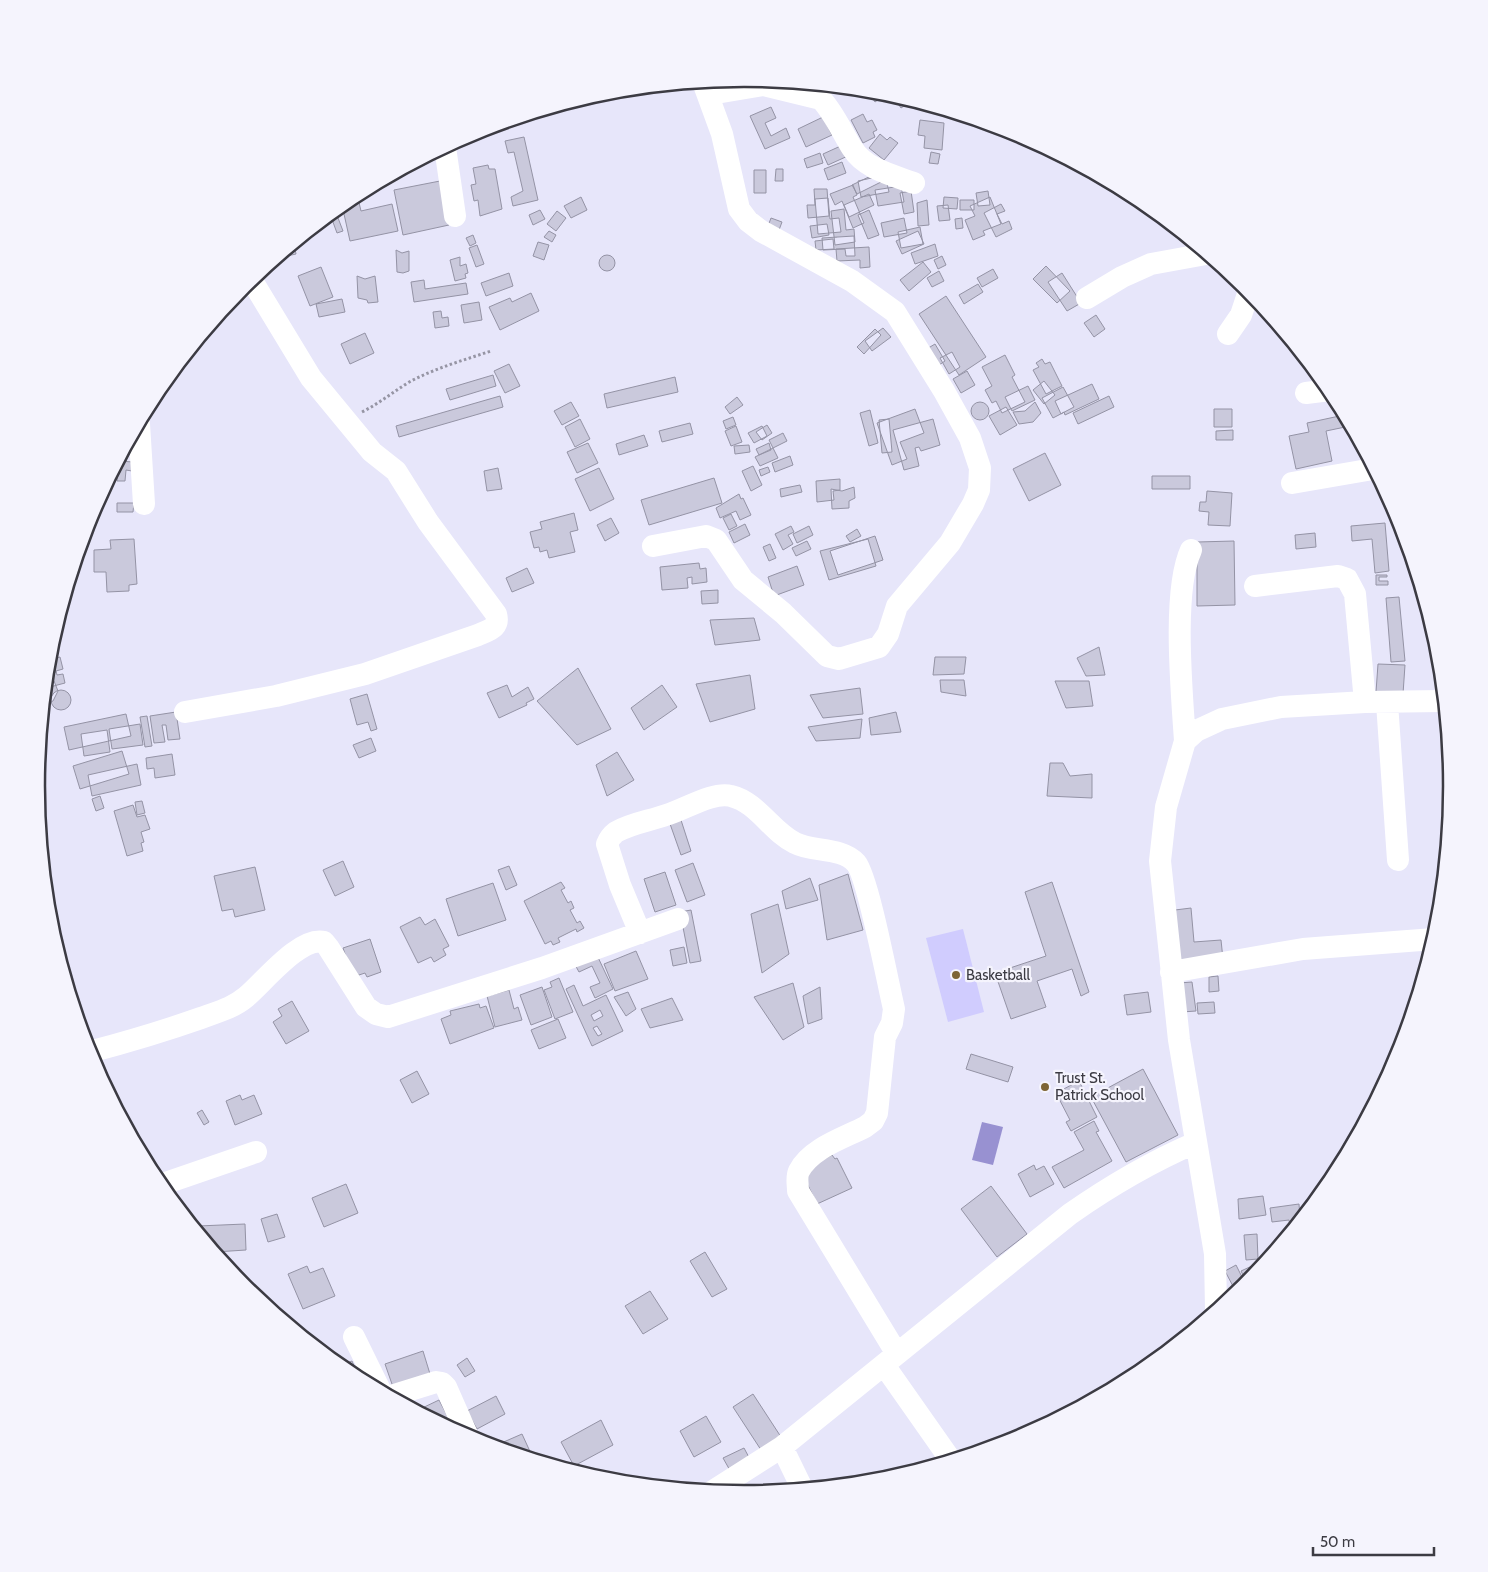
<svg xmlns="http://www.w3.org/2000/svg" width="1488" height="1572" viewBox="0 0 1488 1572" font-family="Cabin,sans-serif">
	<rect width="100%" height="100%" fill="#e7e6fa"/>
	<path fill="#d0ccfe" d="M963,929L984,1012L948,1022L926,938Z"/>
	<path fill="#9891d1" d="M982,1122L1003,1127L993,1165L972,1160Z"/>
	<path fill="#cac9dc" stroke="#9493a5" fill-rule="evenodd" d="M867,90L882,92L885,95L875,102Z
		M892,95L909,100L910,102L901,108Z
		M771,107L776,118L765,123L771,136L786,128L790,138L765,149L750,116Z
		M863,114L867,122L872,120L877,130L873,132L875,137L863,143L851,120Z
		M823,117L832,135L806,147L798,129Z
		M920,120L944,123L942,150L924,148L925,136L918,135Z
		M880,134L887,140L890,137L898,143L884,160L869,148Z
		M524,137L538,200L513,206L511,197L523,191L514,152L508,153L505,141Z
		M845,144L850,155L828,165L823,154Z
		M931,152L940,154L938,164L929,163Z
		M820,153L823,163L807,168L804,159Z
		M842,162L846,173L828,180L824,169Z
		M488,165L489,169H495L502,209L480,216L478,200L474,201L471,185L476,184L473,168Z
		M776,169H783V181H775Z
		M754,170H766V193H754Z
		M877,173L881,182L857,194L852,185Z
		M885,175L889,192L861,197L858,181Z
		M440,181L449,225L403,235L394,190Z
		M853,185L857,195L853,197L864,223L853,228L842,201L835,205L830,194Z
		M901,186L904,202L878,206L875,190Z
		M814,189H827L829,216L808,218L807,205H815Z
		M911,191L914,212L904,214L900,193Z
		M988,191L990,205L978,206L976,193Z
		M357,194L361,211L392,204L398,231L350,241L342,205Z
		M869,194L874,205L849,217L844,205Z
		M581,197L587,210L571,218L564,206Z
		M944,197L958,198L957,209L943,208Z
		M990,197L1001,224L983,231L985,235L973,240L965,220L975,216L970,206Z
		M828,198L830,219L839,218L841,232L818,234L815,199Z
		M927,200L929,225L918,226L917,203Z
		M960,200H974V210H960Z
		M1001,204L1005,211L997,214L1002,224L1009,221L1012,229L996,237L984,213Z
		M948,205L950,220L939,221L937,206Z
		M844,209L846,230L854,229L855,242L835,245L831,211Z
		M335,210L343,231L337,233L330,214Z
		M540,210L545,219L533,225L529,215Z
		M869,210L879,235L868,239L858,215Z
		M557,211L566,218L556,231L547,224Z
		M771,218L782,222L779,230L768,226Z
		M904,218L907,233L884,237L881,223Z
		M962,218L963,228L956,229L955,219Z
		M827,224L829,235L812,238L810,226Z
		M920,227L923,244L901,248L898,232Z
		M549,231L556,235L552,242L544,237Z
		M918,231L924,244L902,254L896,241Z
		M473,235L476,243L470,246L466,238Z
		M854,236L855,256H846L845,249L823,250L822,238Z
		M833,239L834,249L816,250L815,241Z
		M538,242L549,245L544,260L533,256Z
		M294,244L296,254L278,258Z
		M935,244L938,256L915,264L911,253Z
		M477,245L484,264L476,267L469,248Z
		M869,247L870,267L860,268V260L837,261L836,249Z
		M396,250L402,253L409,251V271L403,273L397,272Z
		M599 263a8 8 0 1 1 16 0a8 8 0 1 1-16 0Z
		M942,256L946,265L938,269L934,260Z
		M460,257V266L466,264L468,273L465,274L466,278L455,281L450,260Z
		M923,262L931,272L909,291L900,280Z
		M1046,266L1070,291L1057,303L1033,279Z
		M321,267L333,297L310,306L298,276Z
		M993,269L998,278L982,287L977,278Z
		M939,271L944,281L932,287L927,278Z
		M509,273L513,286L486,296L481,283Z
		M1062,273L1081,303L1067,311L1048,282Z
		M357,276L365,279L375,276L378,302L368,303L367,300L358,298Z
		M424,280L425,289L466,283L468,294L414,302L411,282Z
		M978,284L983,292L964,304L959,295Z
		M531,293L539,311L500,330L489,307L510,298L512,302Z
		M946,296L986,357L959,375L919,314Z
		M342,299L345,312L319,317L316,304Z
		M479,302L482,320L464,323L461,305Z
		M441,311L442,318L448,317L449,326L435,328L433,312Z
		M1096,315L1105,329L1094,337L1084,323Z
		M883,328L891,337L872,351L865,341Z
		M875,329L881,335L864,354L857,347Z
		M365,333L374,353L350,364L341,344Z
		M935,344L945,361L936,367L925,350Z
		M952,352L960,367L949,374L940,358Z
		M1005,355L1015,375L1012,377L1025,402L1002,413L996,401L992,403L985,390L992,386L982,367Z
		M1304,358L1315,372L1308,374Z
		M1042,359L1045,364L1050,362L1062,386L1046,394L1033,370L1039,367L1036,363Z
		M509,364L520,386L505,393L494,371Z
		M967,371L975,385L961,393L953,379Z
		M493,375L496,386L450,400L446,389Z
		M675,377L678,392L607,408L604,394Z
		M1044,381L1055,395L1044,404L1033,390Z
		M1092,384L1099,399L1065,415L1064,412L1061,414L1055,401Z
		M1028,386L1035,400L1012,411L1005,397Z
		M1063,387L1074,407L1053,418L1042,398Z
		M500,396L503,407L399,437L396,426Z
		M1109,396L1114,407L1078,424L1073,413Z
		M737,397L743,405L730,414L725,407Z
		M571,402L579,416L562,425L554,411Z
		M1035,402L1041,413L1033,422L1019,424L1013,412L1025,411Z
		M971 411a9 9 0 1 1 18 0a9 9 0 1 1-18 0Z
		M1006,407L1017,425L1000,435L989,416Z
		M915,409L924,433L900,442L907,459L892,465L877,423Z
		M1214,409H1232V427H1214Z
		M870,410L878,443L869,446L860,413Z
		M1344,415L1350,426L1326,431L1332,461L1296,469L1289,436L1309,432L1307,423Z
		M733,417L736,425L726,429L723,421Z
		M580,419L590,439L575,447L565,427Z
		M889,419L892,452L882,453L879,420Z
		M933,419L940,445L921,451L919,447L915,448L919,466L904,470L893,430Z
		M690,423L693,434L662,442L659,431Z
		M767,425L772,433L762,440L756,432Z
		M736,426L742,442L731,446L725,431Z
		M762,426L767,436L754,443L748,433Z
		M1233,430V440H1216V431Z
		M783,433L787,441L773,448L769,440Z
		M644,435L648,446L619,455L616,444Z
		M588,443L598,463L577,473L567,452Z
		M769,443L771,450L759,455L756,449Z
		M749,445L750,452L735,454L734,446Z
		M773,448L778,458L760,466L755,457Z
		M1045,453L1061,485L1029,501L1013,469Z
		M790,456L793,465L775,472L772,463Z
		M119,461L133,462L132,471L126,470L125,481H117L118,472L114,471Z
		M753,466L762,485L751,491L742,471Z
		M768,467L770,472L761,476L759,470Z
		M498,468L502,489L487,491L484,471Z
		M599,468L614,499L590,511L575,479Z
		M1152,476H1190V489H1152Z
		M714,478L722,503L649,525L641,500Z
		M840,479V490L833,491L834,500L817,502L816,481Z
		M800,485L802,492L781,497L780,489Z
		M854,487L855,498L849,501V508L832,509L831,489L842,491Z
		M1207,491L1232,493L1230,526L1208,525L1209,512L1199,511L1200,502H1206Z
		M739,494L741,499L743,498L751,515L740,520L736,511L720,518L716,508Z
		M117,503H134L133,512H117Z
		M574,513L578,530L570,532L575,552L549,558L547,550L540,552L539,547L534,548L530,532L542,529L540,522Z
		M731,514L737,526L729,530L723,518Z
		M611,518L619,533L605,541L597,525Z
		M1385,523L1389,571L1375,573L1372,539L1352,541L1351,526Z
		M745,524L750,535L734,543L729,532Z
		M791,526L794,532L788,535L793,544L783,550L775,534Z
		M809,526L813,535L797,543L793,534Z
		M857,529L861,536L850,542L846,536Z
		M1315,533L1316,547L1296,549L1295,535Z
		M875,536L883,560L838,575L830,551Z
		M134,539L137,584L129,585V591L107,592L106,572H94V550L111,549L110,540Z
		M868,539L876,566L829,580L820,551Z
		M807,541L811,549L796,556L792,548Z
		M1234,541L1235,605L1197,606V542Z
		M770,544L776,558L769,561L763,547Z
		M699,563L700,569L706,568L707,582L692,584V577L687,578L688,588L662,590L660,567Z
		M797,566L804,585L774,596L768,577Z
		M527,568L534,583L512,592L506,578Z
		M1376,575H1387V577H1379V581H1388V585H1376Z
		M718,590V603L702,604L701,591Z
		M1422,596L1427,611L1421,610Z
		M1399,597L1405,661L1391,662L1386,598Z
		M754,618L760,640L715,645L710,620Z
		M1099,647L1105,675L1086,676L1077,658Z
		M49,653L56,672L47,675Z
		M49,653L51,659L60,657L63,669L56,671L57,675L63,674L65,683L46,688Z
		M935,657H966L964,674L933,675Z
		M1378,664L1405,665L1403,694L1376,692Z
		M578,668L611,729L577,745L537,701Z
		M750,675L755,709L710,722L696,684Z
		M47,679L54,681L58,691L53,701L48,703L44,702Z
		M940,680H964L966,696L941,692Z
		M1055,681H1089L1093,706L1066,708Z
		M507,685L512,697L528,687L534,699L526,703L527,705L499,718L487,693Z
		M662,685L677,707L644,730L631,708Z
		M860,688L863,714L823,718L810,695Z
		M51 700a10 10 0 1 1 20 0a10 10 0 1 1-20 0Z
		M367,694L377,729L371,731L368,722L357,725L350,699Z
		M176,712L180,739L168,740L166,725H162L165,742L154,743L150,716Z
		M896,712L901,732L871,735L869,718Z
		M126,714L131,736L69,750L64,727Z
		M147,716L152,746L145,747L140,717Z
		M862,719L860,738L816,741L808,727Z
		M140,724L143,745L112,749L109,729Z
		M107,730L110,752L84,756L81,734Z
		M371,738L376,751L359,758L353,745Z
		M122,751L129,774L80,789L73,766Z
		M617,752L634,780L607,796L596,765Z
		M172,754L175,775L155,778L154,768L147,769L146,758Z
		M1050,763H1063L1070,776L1092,774V798L1047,796Z
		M137,764L141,785L92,796L88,775Z
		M100,796L104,808L96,811L92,799Z
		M142,801L145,813L137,815L135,802Z
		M133,805L137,817L145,815L150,829L141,832L144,842L141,843L143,851L127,856L114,811Z
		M680,817L691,851L681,855L669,821Z
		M343,861L354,887L335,896L323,870Z
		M693,863L705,895L687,902L675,870Z
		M509,866L517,885L506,890L498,870Z
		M255,867L265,910L235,917L233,909L222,911L214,876Z
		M665,872L676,905L655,912L644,879Z
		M848,874L863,930L827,940L819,885Z
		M810,878L818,900L786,909L782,891Z
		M561,882L565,888L561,890L568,903L571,901L574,908L570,910L577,923L580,921L584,928L577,932L576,929L558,938L560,942L553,945L551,941L545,944L524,901Z
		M1052,882L1089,992L1081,996L1072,969L1037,981L1046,1007L1011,1019L995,973L1046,956L1025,892Z
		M493,883L506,920L458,936L446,899Z
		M778,904L789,954L762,973L751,914Z
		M1191,908L1194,942L1221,940L1223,959L1179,963L1175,910Z
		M691,910L701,961L690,963L680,912Z
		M420,917L425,925L435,919L449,946L443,949L446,955L434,962L431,957L418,963L400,927Z
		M370,939L381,972L367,977L365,973L353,977L343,948Z
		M684,947L687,963L673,966L670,950Z
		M595,951L613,989L595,998L590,987L600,983L592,966L579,972L573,961Z
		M636,951L648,979L615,991L604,964Z
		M1218,976L1219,991L1209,992V977Z
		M559,978L573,1012L555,1019L544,990L552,987L550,982Z
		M1192,982L1196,1011L1182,1012L1179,983Z
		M793,983L804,1027L783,1040L754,997Z
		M574,985L583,1006L606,995L623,1031L592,1046L566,989ZM600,1010L603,1016L594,1021L591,1015ZM597,1026L602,1034L598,1036L593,1028Z
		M542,987L552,1017L531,1025L520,995Z
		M820,987L822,1019L808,1024L803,996Z
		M509,990L514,1009L518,1007L522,1020L495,1027L487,996Z
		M628,992L636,1009L626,1016L614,997Z
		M1148,992L1151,1012L1127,1015L1124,995Z
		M672,998L683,1020L650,1028L641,1009Z
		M292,1001L309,1031L286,1044L273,1022L282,1016L278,1009Z
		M1214,1002L1215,1013L1198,1014L1197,1003Z
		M479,1004L480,1008L486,1006L494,1028L450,1044L441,1019L451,1015L450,1011Z
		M558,1019L566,1038L539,1049L531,1030Z
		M971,1054L1013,1067L1008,1082L966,1069Z
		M1143,1069L1178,1135L1126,1162L1091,1097Z
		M417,1071L429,1094L412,1103L400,1080Z
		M1079,1081L1097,1117L1071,1131L1066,1122L1070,1120L1056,1093Z
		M240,1095L242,1100L254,1095L262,1114L235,1125L226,1101Z
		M202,1110L209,1122L204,1125L197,1113Z
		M1094,1121L1099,1131L1096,1132L1112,1161L1064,1188L1052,1167L1084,1150L1074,1132Z
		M832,1155L835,1159L837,1158L852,1188L817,1204L804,1177L805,1168Z
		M1034,1165L1036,1170L1044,1166L1054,1184L1030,1197L1018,1174Z
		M346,1184L358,1213L324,1227L312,1198Z
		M991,1186L1027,1234L997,1257L961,1209Z
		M1263,1196L1266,1215L1239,1219L1238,1199Z
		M1299,1204L1300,1218L1293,1228H1290L1289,1220L1272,1222L1270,1208Z
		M277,1214L285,1237L268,1242L261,1219Z
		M245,1224L246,1250L215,1252L198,1231V1226Z
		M1257,1234L1258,1259L1246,1260L1244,1235Z
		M705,1252L727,1289L712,1297L690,1261Z
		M1236,1265L1246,1285L1235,1290L1225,1271Z
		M1254,1265L1257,1271L1247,1283L1241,1271Z
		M307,1266L310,1273L323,1268L335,1296L303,1309L288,1274Z
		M650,1291L668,1319L643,1334L625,1306Z
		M423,1351L430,1374L393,1387L385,1364Z
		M467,1358L475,1371L465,1377L457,1365Z
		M352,1361L360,1379L340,1366Z
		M753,1394L783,1440L763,1453L733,1407Z
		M496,1396L505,1414L477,1429L467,1411Z
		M439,1400L449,1419L441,1423L418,1410Z
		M706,1416L721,1442L694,1457L680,1431Z
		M601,1420L613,1445L574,1466L561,1442Z
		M522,1434L533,1458L502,1448L499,1444Z
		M744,1448L752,1463L732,1474L723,1458Z"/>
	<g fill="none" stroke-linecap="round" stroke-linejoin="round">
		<path stroke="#9695a4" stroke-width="3" stroke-dasharray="2.5 2.5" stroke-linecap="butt" d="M362,412C380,403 394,391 411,381C436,368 464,360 491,351"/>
		<path stroke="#fff" stroke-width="22" d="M710,94L763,85L821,99C834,113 842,132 852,148C865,169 892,175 914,183
			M445,147L455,216
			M1087,298L1122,277L1151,264L1206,254
			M1228,334L1241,315L1249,291
			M1306,393L1330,390
			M139,424L144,504
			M1292,483L1373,469
			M653,546L706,536L716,540L743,580L783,613L827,656L839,659L879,647L888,634L897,606L950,543L973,504L979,490L980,468L970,438L944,391L895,312L852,281L761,231L748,221L739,209L722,134L703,82
			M1255,586L1338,576L1347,579L1355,594L1365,702
			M1387,703L1398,860
			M185,712L276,696L365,674L478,635C489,630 500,628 496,614L428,522L396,471L372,452L311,378L251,279
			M1185,741C1182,694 1172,591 1191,550
			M640,933L620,885L607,844C609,839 612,835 616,832C632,823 649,821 666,815C684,810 713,791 731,796C757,802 772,832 795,843C812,852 842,847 856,863C868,877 888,984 894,1009L892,1023L885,1037L877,1113L873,1121L865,1127C844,1138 811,1148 799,1171C796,1177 798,1184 798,1191L897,1354
			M1171,972L1303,949L1434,939
			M89,1052C127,1042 164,1031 201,1018C217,1012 233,1008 246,997C264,982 300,936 324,942L328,947L366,1007L376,1014L388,1017L542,968L678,919
			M160,1185L256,1152
			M1216,1310L1215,1254L1179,1040L1160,861L1166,807L1185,741L1196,731L1222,719L1281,707L1365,702L1443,701
			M354,1337L380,1390
			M884,1365L950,1459
			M391,1396L436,1382L442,1383L446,1387L468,1437
			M782,1447L802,1488
			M713,1491L782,1447L1070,1214C1110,1186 1151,1162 1195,1143"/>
	</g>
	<g fill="#7d6435" stroke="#f5f4fd" stroke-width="2">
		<circle cx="956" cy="975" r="5"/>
		<circle cx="1045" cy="1087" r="5"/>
	</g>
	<g text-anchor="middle" stroke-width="4.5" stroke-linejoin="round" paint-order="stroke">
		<g font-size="15" fill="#3c3b43" stroke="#f5f4fd" text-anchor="start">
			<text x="966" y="980">Basketball</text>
			<text x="1055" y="1083">Trust St.<tspan x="1055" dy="17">Patrick School</tspan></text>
		</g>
	</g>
	<path d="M0 0H1488V1572H0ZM45 786a699 699 0 1 1 1398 0a699 699 0 1 1-1398 0Z" fill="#f5f4fd" fill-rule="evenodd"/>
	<path fill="none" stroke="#3c3b43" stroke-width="2.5" d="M45 786a699 699 0 1 1 1398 0a699 699 0 1 1-1398 0Z"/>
	<path d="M1313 1547v8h121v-8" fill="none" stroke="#3c3b43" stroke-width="2.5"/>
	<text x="1320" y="1547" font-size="15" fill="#3c3b43" stroke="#f5f4fd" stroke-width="4" paint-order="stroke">50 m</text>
</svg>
